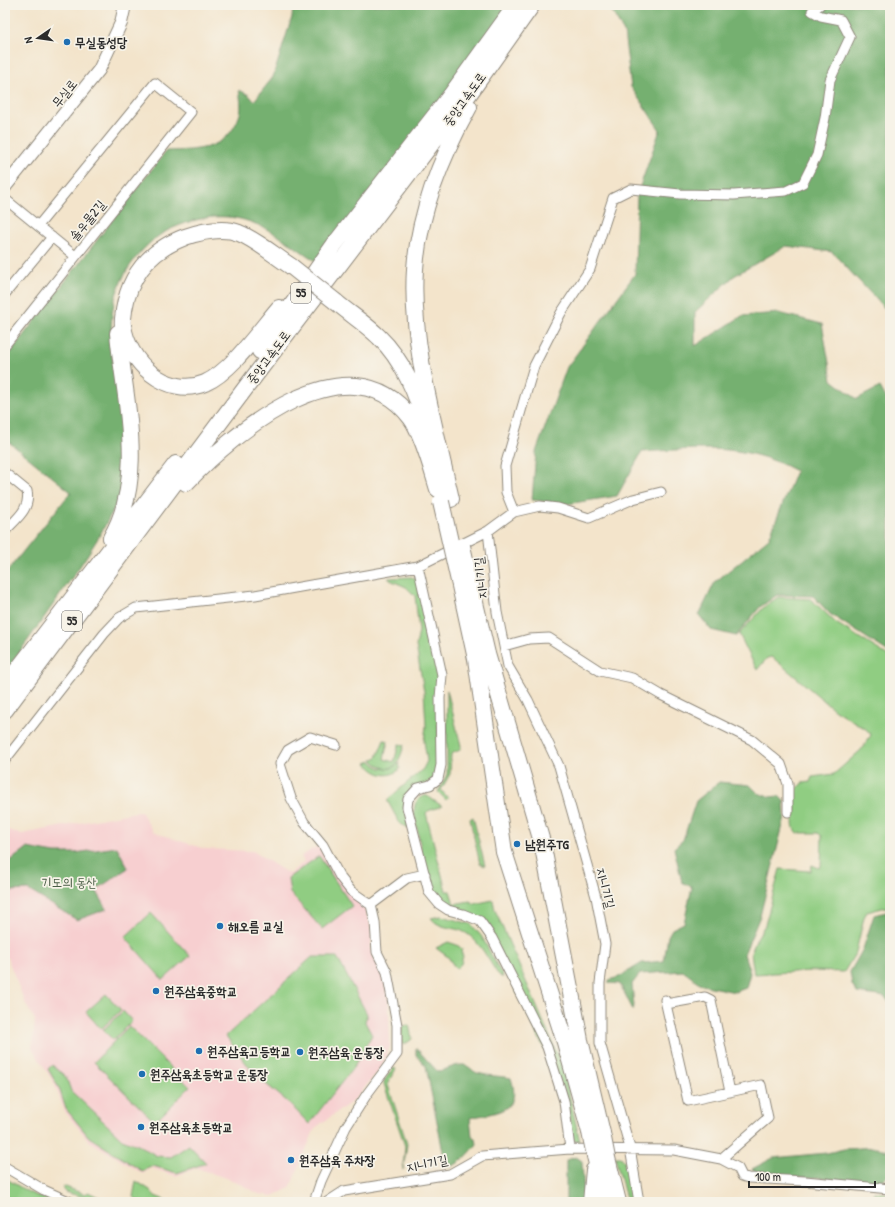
<svg xmlns="http://www.w3.org/2000/svg" width="895" height="1207" viewBox="0 0 895 1207" font-family="'Patrick Hand','Poor Story',sans-serif">
	<rect width="100%" height="100%" fill="#f7f3e8"/>
	<filter id="ink" filterUnits="userSpaceOnUse"><feTurbulence type="fractalNoise" baseFrequency=".025" numOctaves="2"/><feDisplacementMap in="SourceGraphic" scale="8" xChannelSelector="R" yChannelSelector="G"/><feConvolveMatrix kernelMatrix="1 2 1 2 8 2 1 2 1" color-interpolation-filters="sRGB"/></filter>
	<filter id="wash" filterUnits="userSpaceOnUse"><feTurbulence type="fractalNoise" baseFrequency=".012" numOctaves="4" result="noise"/><feDisplacementMap in="SourceGraphic" scale="16" xChannelSelector="R" yChannelSelector="G"/><feGaussianBlur stdDeviation="0.9" result="paint"/><feColorMatrix in="noise" values="0 0 0 0 0 0 0 0 0 0 0 0 0 0 0 0 0 1.4 0 .05"/><feComposite in="paint" operator="in"/></filter>
	<g filter="url(#wash)">
		<rect width="100%" height="100%" fill="#f3e4cb"/>
		<path fill="#f7cfd0" d="M141,811L153,832L205,849L253,851L289,874L304,862L301,856L318,846L340,879L363,905L370,923L372,939L370,948L388,987L390,1046L381,1068L354,1100L315,1128L290,1188L273,1196L259,1194L237,1182L197,1168L176,1176L150,1168L143,1174L89,1141L65,1112L54,1083L32,1048L35,1020L26,1005L5,952V829L22,834Z"/>
		<path fill="#90cd82" stroke="#5e7c56" d="M412,577L419,582L438,670V763L435,777L404,799L409,828L400,824L387,800L423,769L427,761L424,741L426,726L424,691L416,646L419,631L415,596L406,587L390,580L388,578Z
			M778,597L811,599L836,623L890,657V906L867,912L864,917L856,952L844,972L812,971L754,974L751,953L757,938L765,925L780,869L811,871L812,865L819,868L821,866L822,836L818,833H797C791,826 793,818 796,810L793,805L796,790L802,783L810,782L812,777L834,774L861,750L871,735L866,729L835,710L772,657L767,658L757,670L739,634L763,608Z
			M447,690L461,746L460,750L451,754L450,774L441,790L448,798L446,800L438,792L447,774Z
			M384,740L388,741L384,759L394,762L399,744L404,745C399,764 392,778 372,760L377,757Z
			M371,761C380,771 390,771 399,763L400,769C388,780 375,774 366,763Z
			M426,795L442,806L428,811L426,813L446,891H450L454,904L470,901L474,904L493,900L495,910L563,1067L580,1142L573,1140L564,1090L482,919C469,915 449,912 439,901C426,886 419,835 414,814C414,804 416,798 426,795Z
			M473,817L485,866L480,864L470,819Z
			M319,856L352,906L322,929L290,893L288,878Z
			M151,913L190,956L163,980L125,937Z
			M441,916L471,924L482,937L503,977H501L497,973C488,959 480,942 466,933C454,926 440,930 431,918Z
			M448,942L457,945L462,949L461,952L463,956L461,964L456,969L448,957L436,948Z
			M312,957H337L367,1014L365,1022L372,1035L353,1068L309,1124L289,1103L254,1074L226,1036Z
			M106,994L121,1010L101,1029L86,1012Z
			M123,1011L132,1021L113,1040L103,1030Z
			M409,1025L412,1039L404,1045L401,1043L402,1026Z
			M129,1026L190,1087L155,1122L94,1062Z
			M52,1065L66,1077L71,1091L122,1139L140,1146L157,1156L171,1157L189,1145L206,1163L177,1173L153,1166L142,1171L89,1137L66,1109L59,1088L48,1069Z
			M393,1068L396,1069L388,1082V1085L407,1144L403,1170L405,1146L384,1084V1081Z
			M615,1157H621L628,1167L636,1202H627Z
			M5,1178L30,1193L53,1202H25L5,1197Z
			M136,1181L150,1190L155,1196L170,1202C159,1202 141,1206 133,1197Z
			M63,1186L84,1194L88,1192L109,1202H102L65,1192L63,1190Z
			M874,1192L890,1194V1202H870Z"/>
		<path fill="#74b070" stroke="#506e4e" d="M293,5H522L323,266C270,231 240,199 173,228C157,235 146,245 135,259C88,318 125,392 125,458C125,469 123,483 120,495C118,504 111,513 107,522C96,543 83,562 69,582C48,612 27,642 5,672V574L71,492L5,439V359L166,151C198,150 228,151 240,114C242,107 240,97 239,90L249,95L254,101L273,77L292,17Z
			M608,5H890V314L832,252L786,246L734,276L695,312V346L742,316L779,313L822,324L832,380L857,399L880,387L890,405V653L830,614L813,596L777,595L760,607L736,636L711,630L699,615L715,582L769,538L796,471C743,442 699,449 642,452L617,496L567,504L532,500L536,452L567,367L635,274L637,195L660,130L631,87L624,32Z
			M719,782L750,785L758,793L769,797L779,796L784,801L785,817L760,916L744,954L750,973L746,988L735,992L702,985L683,971L640,974L632,984L634,1006L633,1010L620,984L609,983V980L619,977L642,963L664,961L668,936L672,929L684,923L692,887L682,882L674,848L683,840L696,801Z
			M117,847L128,868L96,890L107,909L77,920L28,890L9,891L5,888V865L27,848L55,853H75Z
			M890,911V1004L885,997L857,993L852,984L850,972L863,949L874,915Z
			M416,1048L437,1071C446,1071 454,1064 464,1065C470,1066 472,1071 477,1073C488,1076 500,1076 511,1078C523,1114 493,1112 470,1118L472,1136L476,1139L477,1144C470,1153 460,1165 448,1167L445,1162L426,1066L416,1055Z
			M877,1147L885,1151L890,1149V1174L881,1181L846,1182L827,1178L760,1175L752,1169L773,1158L827,1153L844,1149Z
			M576,1157L582,1161L584,1197L583,1202H566V1160Z"/>
	</g>
	<g filter="url(#ink)">
		<g fill="none" stroke-linecap="round" stroke-linejoin="round">
			<g stroke="#8f887b" stroke-width="11">
				<path id="street" d="M5,199L75,256
					M5,294L52,237
					M5,345L191,112L155,83L38,226
					M5,473L27,491C31,509 16,519 5,531
					M514,512L506,492L505,466L534,366L561,313L590,269L613,198L631,189L680,194L734,195L786,191L803,183L817,155L825,118L830,80L850,37L841,20L821,16L812,11L820,5
					M488,531L497,612L508,666L528,700L559,766L596,897L605,944L600,983V1043L630,1148L639,1202
					M418,566L442,675L440,698L441,765L438,779L430,785L418,788L408,799L407,807L429,892L439,904L448,910L463,914L480,921L492,938L547,1047L564,1101L570,1149
					M504,646L529,639L549,638L600,671L632,678L661,695L752,740L781,764L788,784V812
					M5,760L104,634L119,618L136,608L255,595L418,566L488,531L514,512L540,506L558,508L589,518L633,499L661,492
					M371,905L407,878L425,874
					M665,1000L688,1101L761,1085L768,1118L721,1159
					M666,1004L705,997L711,1000L730,1092
					M5,1167L44,1190L71,1202
					M314,1202L321,1181L346,1127L367,1094L397,1054V1025L387,972L377,952L375,922L371,905L351,891L340,877L323,845L304,822L291,798L280,764L288,750L310,737L336,745
					M327,1202L344,1191L450,1174L482,1156L570,1149L674,1150L721,1159L738,1168L742,1176L748,1178L805,1181L890,1189"/>
			</g>
			<g stroke="#8f887b" stroke-width="14">
				<path id="secondary" d="M5,187L99,70L121,23L125,5"/>
			</g>
			<g stroke="#8f887b" stroke-width="18">
				<path id="highway" d="M336,302C350,314 366,324 379,337C402,359 418,395 425,426
					M279,308C260,330 231,372 205,383C167,399 127,361 123,325C122,320 124,314 124,310C130,273 151,250 185,237C200,232 223,227 239,233C258,241 275,256 292,267
					M260,351L334,245L451,95L516,5
					M186,483C234,432 349,335 411,418C423,434 432,470 438,489
					M451,499C435,428 410,341 415,269C419,212 442,156 469,107
					M111,538C147,477 124,399 118,333
					M469,577L487,654L542,842L580,1040L602,1133
					M459,581L476,659L504,852L565,1042L590,1132
					M5,686L176,464
					M5,710L247,386L464,101L532,5
					M595,1156L606,1202
					M607,1158L618,1202
					M591,1202L594,1170"/>
			</g>
			<use href="#street" stroke="#fff" stroke-width="9"/>
			<use href="#secondary" stroke="#fff" stroke-width="12"/>
			<use href="#highway" stroke="#fff" stroke-width="16"/>
			<g stroke="#8f887b" stroke-width="18" stroke-linecap="butt">
				<path id="highway-bridge" d="M292,267L336,302
					M441,502L459,581
					M462,546L469,577
					M590,1132L595,1156
					M602,1133L607,1158"/>
			</g>
			<use href="#highway-bridge" stroke="#fff" stroke-width="16"/>
		</g>
	</g>
	<g fill="#1f6fb2" stroke="#f7f3e8" stroke-width="1.5">
		<circle cx="67" cy="42" r="4"/>
		<circle cx="517" cy="844" r="4"/>
		<circle cx="220" cy="926" r="4"/>
		<circle cx="156" cy="991" r="4"/>
		<circle cx="199" cy="1051" r="4"/>
		<circle cx="300" cy="1052" r="4"/>
		<circle cx="142" cy="1074" r="4"/>
		<circle cx="141" cy="1127" r="4"/>
		<circle cx="291" cy="1160" r="4"/>
	</g>
	<g text-anchor="middle" stroke-width="3.5" stroke-linejoin="round" paint-order="stroke">
		<g fill="#f7f3e8" stroke="#686764" stroke-width="1">
			<rect x="291" y="283" width="20" height="20" rx="3"/>
			<rect x="62" y="611" width="20" height="20" rx="3"/>
		</g>
		<g font-size="12" font-weight="bold" fill="#2b2b2b">
			<text x="301" y="297">55</text>
			<text x="72" y="625">55</text>
		</g>
		<g font-size="13" font-weight="bold" fill="#2b2b2b" stroke="#f7f3e8" text-anchor="start">
			<text x="75" y="47">무실동성당</text>
			<text x="525" y="849">남원주TG</text>
			<text x="228" y="931">해오름 교실</text>
			<text x="164" y="996">원주삼육중학교</text>
			<text x="207" y="1056">원주삼육고등학교</text>
			<text x="308" y="1057">원주삼육 운동장</text>
			<text x="150" y="1079">원주삼육초등학교 운동장</text>
			<text x="149" y="1132">원주삼육초등학교</text>
			<text x="299" y="1165">원주삼육 주차장</text>
		</g>
		<g font-size="13" fill="#2b2b2b" stroke="#f7f3e8">
			<text transform="translate(64 93) rotate(-52)" y="5">무실로</text>
			<text transform="translate(464 99) rotate(-54)" y="5">중앙고속도로</text>
			<text transform="translate(87 220) rotate(-51)" y="5">솔우물2길</text>
			<text transform="translate(268 357) rotate(-53)" y="5">중앙고속도로</text>
			<text transform="translate(480 578) rotate(-96)" y="5">지니기길</text>
			<text transform="translate(606 888) rotate(76)" y="5">지니기길</text>
			<text transform="translate(427 1163) rotate(-12)" y="5">지니기길</text>
		</g>
		<g font-size="13" fill="#495c45" stroke="#f7f3e8">
			<text x="69" y="887">기도의 동산</text>
		</g>
	</g>
	<rect width="895" height="1207" fill="none" stroke="#f7f3e8" stroke-width="20"/>
	<g transform="translate(38 38) rotate(257)" stroke="#f7f3e8" stroke-width="3" paint-order="stroke">
	<path d="M0-3L7 15L0 10L-7 15Z" fill="#2b2b2b"/>
	<text y="-6" font-size="11" font-weight="bold" text-anchor="middle" fill="#2b2b2b">N</text>
	</g>
	<path d="M749 1181v6h126v-6" fill="none" stroke="#2b2b2b" stroke-width="2"/>
	<text x="755" y="1181" font-size="12" fill="#2b2b2b" stroke="#f7f3e8" stroke-width="3" paint-order="stroke">100 m</text>
</svg>
